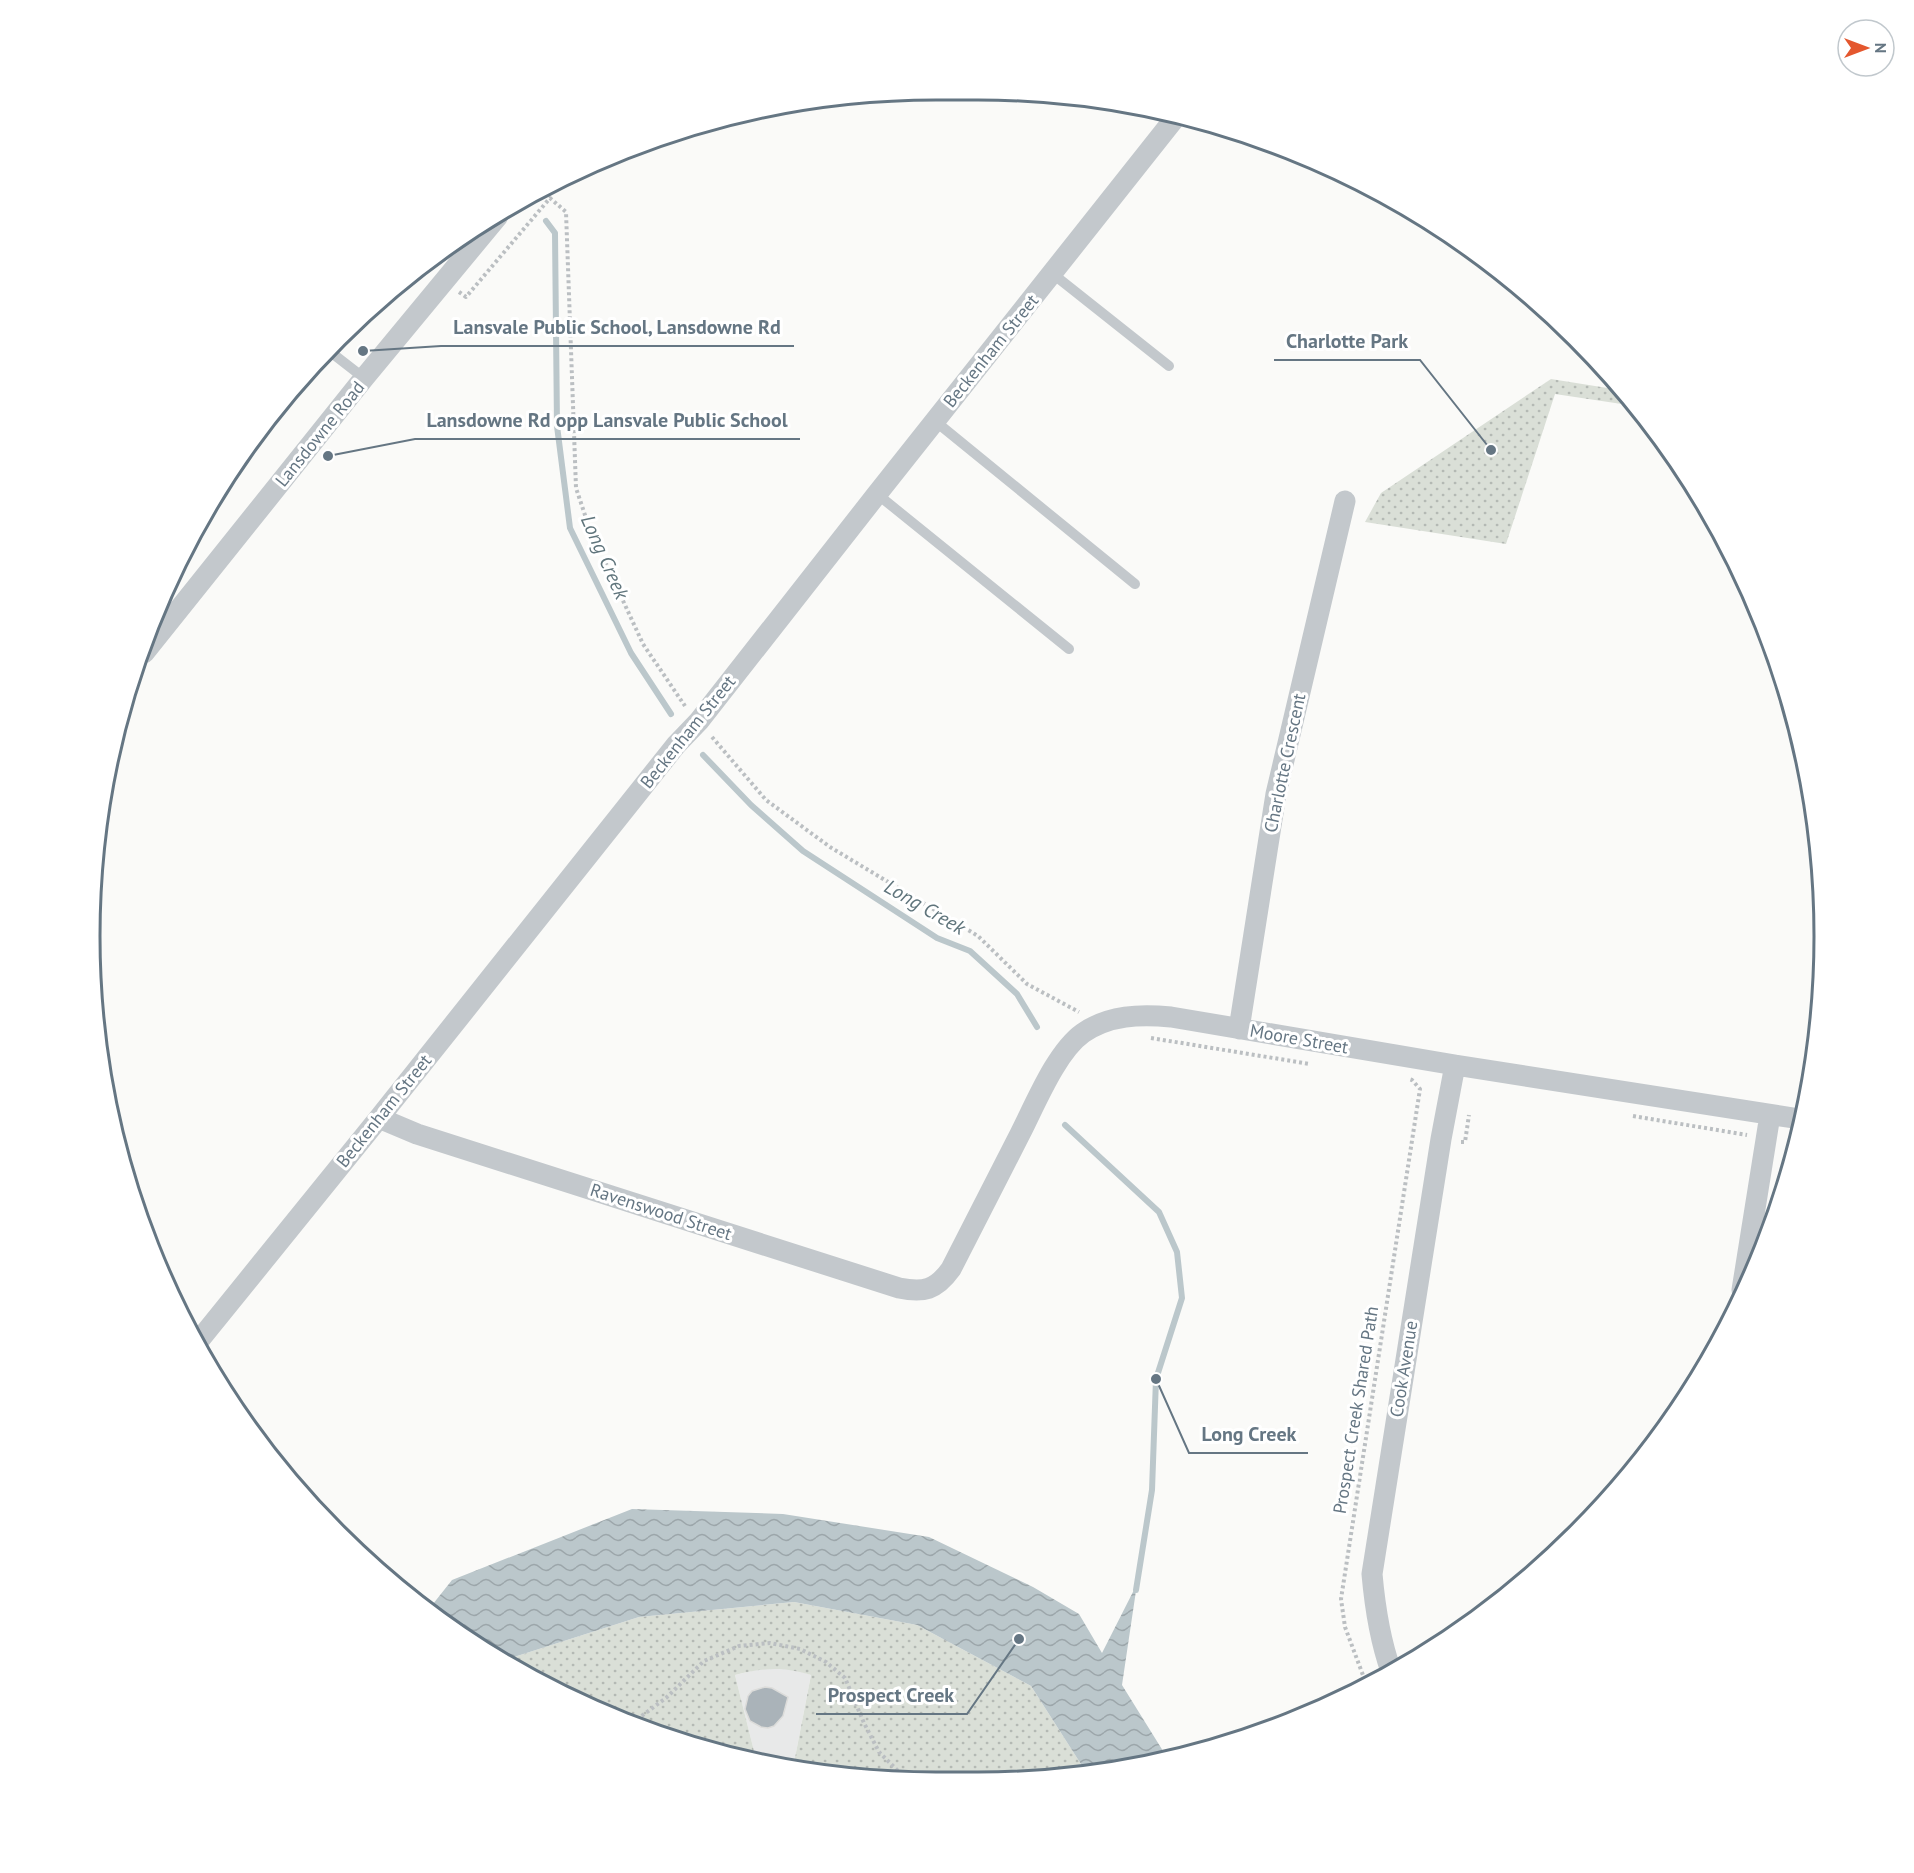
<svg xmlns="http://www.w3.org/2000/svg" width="1914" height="1873" viewBox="0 0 1914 1873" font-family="'PT Sans',sans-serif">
	<defs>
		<pattern id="park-dots" width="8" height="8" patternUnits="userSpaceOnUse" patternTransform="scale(1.5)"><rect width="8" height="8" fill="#dadfd7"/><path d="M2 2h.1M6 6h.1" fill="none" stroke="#b4b9b4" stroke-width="1.8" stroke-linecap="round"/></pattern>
		<pattern id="water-waves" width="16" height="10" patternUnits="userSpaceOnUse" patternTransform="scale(1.5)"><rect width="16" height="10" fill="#bbc7cb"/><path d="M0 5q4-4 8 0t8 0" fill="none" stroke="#9ca6aa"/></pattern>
	</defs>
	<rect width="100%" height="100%" fill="#fafaf8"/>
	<path fill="#e8e9e9" d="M764,1668L793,1669L811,1675L793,1768L756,1759L735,1675Z"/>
	<path fill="url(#park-dots)" d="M1551,379L1620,390L1635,406L1555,394L1506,544L1365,522L1381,493Z
		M794,1602L917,1625L1031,1686L1086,1772L1033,1781L826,1776L793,1768L811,1675C781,1666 765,1668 735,1675L756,1759L665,1738L514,1670L505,1664L514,1657L639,1617Z"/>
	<path fill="url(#water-waves)" d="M632,1509L783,1514L929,1537L1033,1587L1079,1614L1102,1653L1137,1584L1122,1685L1168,1759L1086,1772L1031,1686L917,1625L794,1602L639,1617L514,1657L505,1664L429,1609L452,1580Z"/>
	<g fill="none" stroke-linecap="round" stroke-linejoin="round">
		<path stroke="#bbc7cb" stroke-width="6" d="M546,221L555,233L557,426L570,528L631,653L671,714
			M703,755L751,805L803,851L937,938L970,951L1017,994L1037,1027
			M1065,1125L1159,1212L1177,1252L1182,1298L1156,1379L1152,1490L1136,1590"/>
	</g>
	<path fill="#aab3b9" stroke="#dcdcda" stroke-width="1.5" d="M765,1687L772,1688L788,1697L783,1716L774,1726L768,1728L761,1727L750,1721L745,1709L748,1696L752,1691Z"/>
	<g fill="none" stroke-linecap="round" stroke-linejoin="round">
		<path stroke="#bbbfc2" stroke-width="4" stroke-dasharray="3 3" stroke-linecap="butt" d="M459,292L466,297L550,198L566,212L576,488L589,527L643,644L685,706
			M712,737L766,800L830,847L978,936L1027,984L1079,1012
			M1151,1038L1310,1064
			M1633,1116L1747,1135
			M1461,1142H1465L1469,1115
			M1367,1686L1345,1627L1341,1599L1420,1089L1412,1080L1409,1079
			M632,1723L666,1698L704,1661L739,1646L770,1643L800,1649L826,1662L845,1678L864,1723L879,1752L905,1778"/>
		<path stroke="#c3c8cc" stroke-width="10" d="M1053,274L1169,366
			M328,350L364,378
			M935,421L1135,584
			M877,494L1069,649"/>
		<path stroke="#c3c8cc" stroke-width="21" d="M144,653L364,378L498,216
			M1239,1029L1276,794L1345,501
			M379,1118L417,1134L899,1288C924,1293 936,1290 951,1269C974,1224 997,1179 1020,1134C1035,1105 1056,1052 1083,1033C1109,1015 1140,1014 1171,1017L1455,1065L1800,1119
			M1742,1290L1770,1115
			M197,1343L379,1118L676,745L699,721L877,494L1175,118
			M1391,1671C1380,1640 1375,1608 1372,1574L1441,1139L1455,1065"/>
	</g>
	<g text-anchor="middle" stroke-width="6" stroke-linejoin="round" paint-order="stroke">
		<g font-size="18" fill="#657683" stroke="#fff">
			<text transform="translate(991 351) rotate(-51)" y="6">Beckenham Street</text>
			<text transform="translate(320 434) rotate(-51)" y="6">Lansdowne Road</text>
			<text transform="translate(688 732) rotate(-51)" y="6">Beckenham Street</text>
			<text transform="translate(1285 763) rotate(-78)" y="6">Charlotte Crescent</text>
			<text transform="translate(1299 1039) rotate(10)" y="6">Moore Street</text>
			<text transform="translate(384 1111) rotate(-51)" y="6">Beckenham Street</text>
			<text transform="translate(661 1212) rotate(18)" y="6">Ravenswood Street</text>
			<text transform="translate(1404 1369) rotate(-81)" y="6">Cook Avenue</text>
			<text transform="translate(1356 1410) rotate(-81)" y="6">Prospect Creek Shared Path</text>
		</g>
		<g font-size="20" font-style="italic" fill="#60757c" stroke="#fff">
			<text transform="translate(605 557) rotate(66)" y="7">Long Creek</text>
			<text transform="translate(925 907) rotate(30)" y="7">Long Creek</text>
		</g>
	</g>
	<path d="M0 0H1914V1873H0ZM936 100H978A836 836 0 0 1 1814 936V936A836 836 0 0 1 978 1772H936A836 836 0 0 1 100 936V936A836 836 0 0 1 936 100Z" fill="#fff" fill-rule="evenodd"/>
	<path fill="none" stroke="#657683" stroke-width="3" d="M936 100H978A836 836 0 0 1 1814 936V936A836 836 0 0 1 978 1772H936A836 836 0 0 1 100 936V936A836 836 0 0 1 936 100Z"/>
	<path fill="none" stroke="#657683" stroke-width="2" d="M363 351L441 346H794M1491 450L1420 360H1274M328 456L415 439H800M1156 1379L1189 1453H1308M1019 1639L967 1714H816"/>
	<g fill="#657683" stroke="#fff" stroke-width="2">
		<circle cx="363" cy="351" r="6"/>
		<circle cx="1491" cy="450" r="6"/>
		<circle cx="328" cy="456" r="6"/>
		<circle cx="1156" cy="1379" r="6"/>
		<circle cx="1019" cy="1639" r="6"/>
	</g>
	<g font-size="20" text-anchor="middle" font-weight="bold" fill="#657683" stroke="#fff" stroke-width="6" stroke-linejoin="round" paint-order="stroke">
		<text x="617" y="334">Lansvale Public School, Lansdowne Rd</text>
		<text x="1347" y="348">Charlotte Park</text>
		<text x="607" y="427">Lansdowne Rd opp Lansvale Public School</text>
		<text x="1249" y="1441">Long Creek</text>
		<text x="891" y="1702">Prospect Creek</text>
	</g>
	<g transform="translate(1866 48) rotate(90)"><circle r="28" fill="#ffffff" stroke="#c1c8cd" stroke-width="1.5"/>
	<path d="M0-4.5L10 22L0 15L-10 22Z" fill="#e4572e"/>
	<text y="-9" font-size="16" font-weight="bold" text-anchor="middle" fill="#657683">N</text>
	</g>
</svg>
